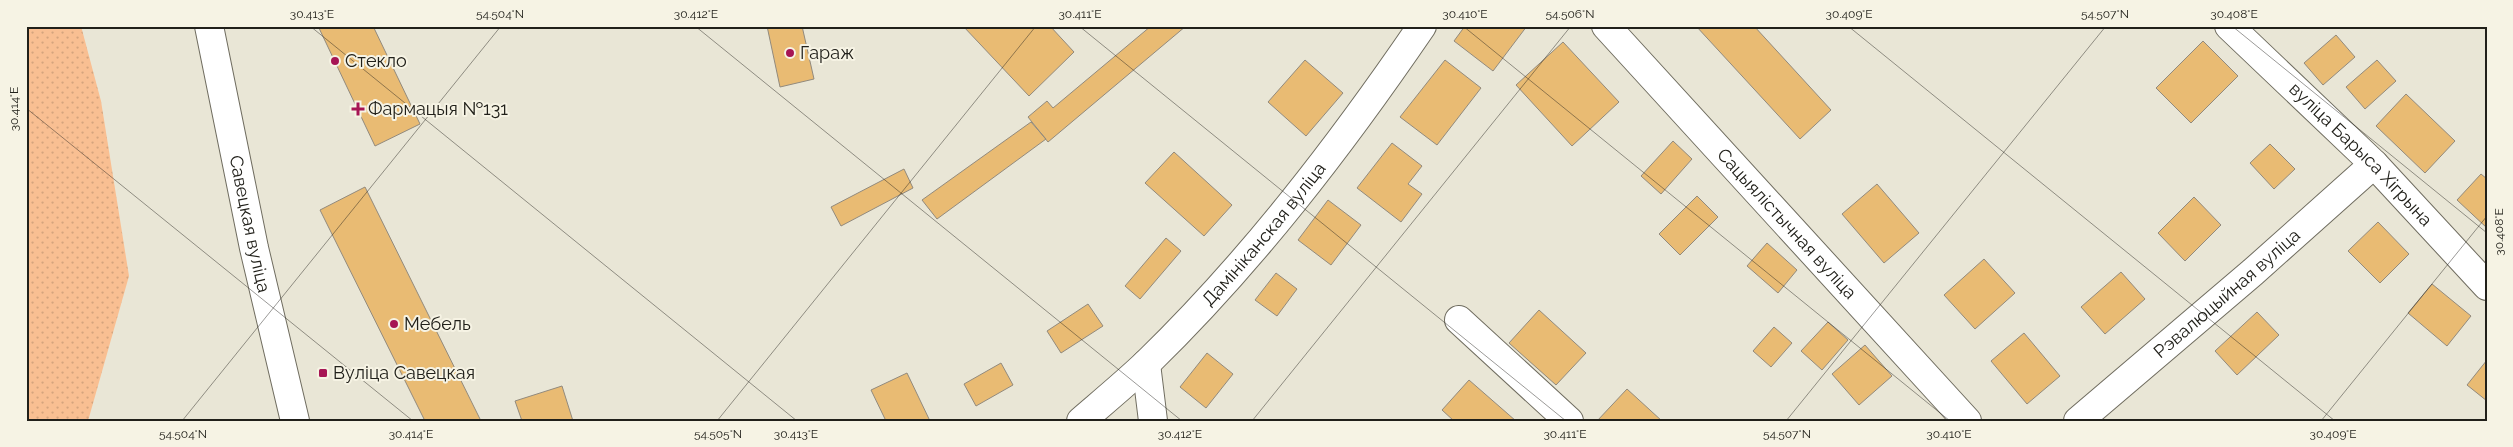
<svg xmlns="http://www.w3.org/2000/svg" width="2513" height="447" viewBox="0 0 2513 447" font-family="Raleway,sans-serif">
	<defs>
		<pattern id="park-dots" width="8" height="8" patternUnits="userSpaceOnUse" patternTransform="scale(1.25)"><rect width="8" height="8" fill="#f9bf92"/><path d="M2 2h.1M6 6h.1" fill="none" stroke="#d5a47d" stroke-width="1.8" stroke-linecap="round"/></pattern>
	</defs>
	<rect width="100%" height="100%" fill="#e9e6d6"/>
	<path fill="url(#park-dots)" d="M26,26H81L101,101L129,276L88,421H26Z"/>
	<path fill="#e9bb73" stroke="#928a7d" d="M318,26H373L420,124L375,146Z
		M767,26H802L814,79L780,87Z
		M963,26H1050L1074,52L1029,96Z
		M1151,26H1186L1048,142L1028,117L1047,101L1053,108Z
		M1465,26H1527L1493,71L1454,41Z
		M1696,26H1754L1831,110L1800,139Z
		M2336,35L2355,57L2323,85L2304,63Z
		M2203,41L2238,76L2191,123L2156,88Z
		M1563,42L1619,102L1572,146L1516,85Z
		M1305,60L1343,93L1306,136L1268,102Z
		M1445,60L1481,88L1437,145L1400,117Z
		M2377,60L2396,81L2365,109L2346,87Z
		M2406,94L2455,141L2425,173L2376,126Z
		M1031,122L1046,139L937,219L922,200Z
		M1673,141L1692,159L1661,194L1641,176Z
		M1392,143L1422,166L1408,184L1422,194L1401,222L1357,188Z
		M2270,144L2295,169L2274,189L2250,163Z
		M1174,152L1232,205L1204,236L1145,183Z
		M904,169L913,188L841,226L831,207Z
		M2481,174L2487,179V228L2457,200Z
		M1877,184L1919,233L1884,263L1842,214Z
		M365,187L481,421H425L320,210Z
		M1697,196L1718,217L1680,255L1659,234Z
		M2194,197L2221,225L2185,261L2158,233Z
		M1328,200L1361,225L1331,265L1298,240Z
		M2378,222L2409,254L2380,283L2348,251Z
		M1166,238L1181,251L1140,299L1125,286Z
		M1767,243L1797,270L1778,293L1747,266Z
		M1984,259L2015,293L1975,329L1944,295Z
		M2121,272L2145,299L2105,334L2081,307Z
		M1276,273L1297,289L1277,316L1255,300Z
		M2432,284L2471,316L2447,346L2408,313Z
		M1088,304L1103,326L1061,353L1047,331Z
		M1539,310L1586,353L1556,385L1509,343Z
		M2257,312L2279,335L2237,375L2215,351Z
		M1828,322L1848,340L1822,370L1801,351Z
		M1774,327L1792,343L1771,367L1753,351Z
		M2024,333L2060,376L2027,404L1991,361Z
		M1865,345L1892,376L1859,405L1832,374Z
		M1207,353L1233,374L1206,408L1180,387Z
		M2487,360V401L2467,385Z
		M1001,363L1013,385L976,406L964,384Z
		M907,373L930,421H886L871,390Z
		M1469,380L1516,421H1454L1442,410Z
		M562,386L573,421H522L515,401Z
		M1627,389L1662,421H1597Z"/>
	<g fill="none" stroke-linecap="round" stroke-linejoin="round">
		<g stroke="#6f6c5f" stroke-width="30">
			<g id="street">
				<path id="s1" d="M1606,26L1967,421"/>
				<path d="M1459,320L1569,421"/>
				<path d="M1146,364L1153,421"/>
				<path id="s2" d="M1081,421C1103,402 1126,383 1147,363C1251,262 1340,146 1422,26"/>
				<path id="s3" d="M2078,421L2253,272L2374,164"/>
			</g>
		</g>
		<g stroke="#6f6c5f" stroke-width="30">
			<g id="secondary">
				<path id="s4" d="M2229,26L2374,164L2487,286"/>
			</g>
		</g>
		<g stroke="#6f6c5f" stroke-width="30">
			<g id="primary">
				<path id="s5" d="M209,26L254,248L295,421"/>
			</g>
		</g>
		<use href="#street" stroke="#fff" stroke-width="28"/>
		<use href="#secondary" stroke="#fff" stroke-width="28"/>
		<use href="#primary" stroke="#fff" stroke-width="28"/>
	</g>
	<path fill="none" stroke="#21201a" stroke-width="1" stroke-opacity="0.45" d="M310,26L797,421M695,26L1182,421M1079,26L1566,421M1463,26L1950,421M1848,26L2335,421M2232,26L2487,233M26,108L413,421M26,419L29,421M182,421L501,26M717,421L1036,26M1252,421L1571,26M1786,421L2106,26M2321,421L2487,216"/>
	<g fill="#a61554" stroke="#f6f3e4" stroke-width="2">
		<circle cx="790" cy="53" r="5"/>
		<circle cx="335" cy="61" r="5"/>
		<path d="M355.5 101.5h5v5h5v5h-5v5h-5v-5h-5v-5h5z"/>
		<circle cx="394" cy="324" r="5"/>
		<rect x="318" y="368" width="10" height="10" rx="2.5"/>
	</g>
	<g text-anchor="middle" stroke-width="4" stroke-linejoin="round" paint-order="stroke">
		<g font-size="18" fill="#21201a" stroke="#f6f3e4" text-anchor="start">
			<text x="800" y="59">Гараж</text>
			<text x="345" y="67">Стекло</text>
			<text x="368" y="115">Фармацыя №131</text>
			<text x="404" y="330">Мебель</text>
			<text x="333" y="379">Вуліца Савецкая</text>
		</g>
		<g font-size="18" fill="#21201a" stroke="#f6f3e4">
			<text dy="6" stroke="none"><textPath href="#s4" startOffset="184">вуліца Барыса Хігрына</textPath></text>
			<text dy="6" stroke="none"><textPath href="#s1" startOffset="268">Сацыялістычная вуліца</textPath></text>
			<text dy="6" stroke="none"><textPath href="#s5" startOffset="202">Савецкая вуліца</textPath></text>
			<text dy="6" stroke="none"><textPath href="#s2" startOffset="262">Дамініканская вуліца</textPath></text>
			<text dy="6" stroke="none"><textPath href="#s3" startOffset="196">Рэвалюцыйная вуліца</textPath></text>
		</g>
	</g>
	<rect width="2513" height="447" fill="none" stroke="#f6f3e4" stroke-width="55"/>
	<rect x="28" y="28" width="2458" height="392" fill="none" stroke="#21201a" stroke-width="2"/>
	<g font-size="12" text-anchor="middle" fill="#21201a">
		<text x="312" y="18">30.413°E</text>
		<text x="500" y="18">54.504°N</text>
		<text x="696" y="18">30.412°E</text>
		<text x="1080" y="18">30.411°E</text>
		<text x="1465" y="18">30.410°E</text>
		<text x="1570" y="18">54.506°N</text>
		<text x="1849" y="18">30.409°E</text>
		<text x="2105" y="18">54.507°N</text>
		<text x="2234" y="18">30.408°E</text>
		<text transform="translate(14 109) rotate(-90)" y="4">30.414°E</text>
		<text transform="translate(2499 232) rotate(-90)" y="4">30.408°E</text>
		<text x="183" y="438">54.504°N</text>
		<text x="411" y="438">30.414°E</text>
		<text x="718" y="438">54.505°N</text>
		<text x="796" y="438">30.413°E</text>
		<text x="1180" y="438">30.412°E</text>
		<text x="1565" y="438">30.411°E</text>
		<text x="1787" y="438">54.507°N</text>
		<text x="1949" y="438">30.410°E</text>
		<text x="2333" y="438">30.409°E</text>
	</g>
</svg>
